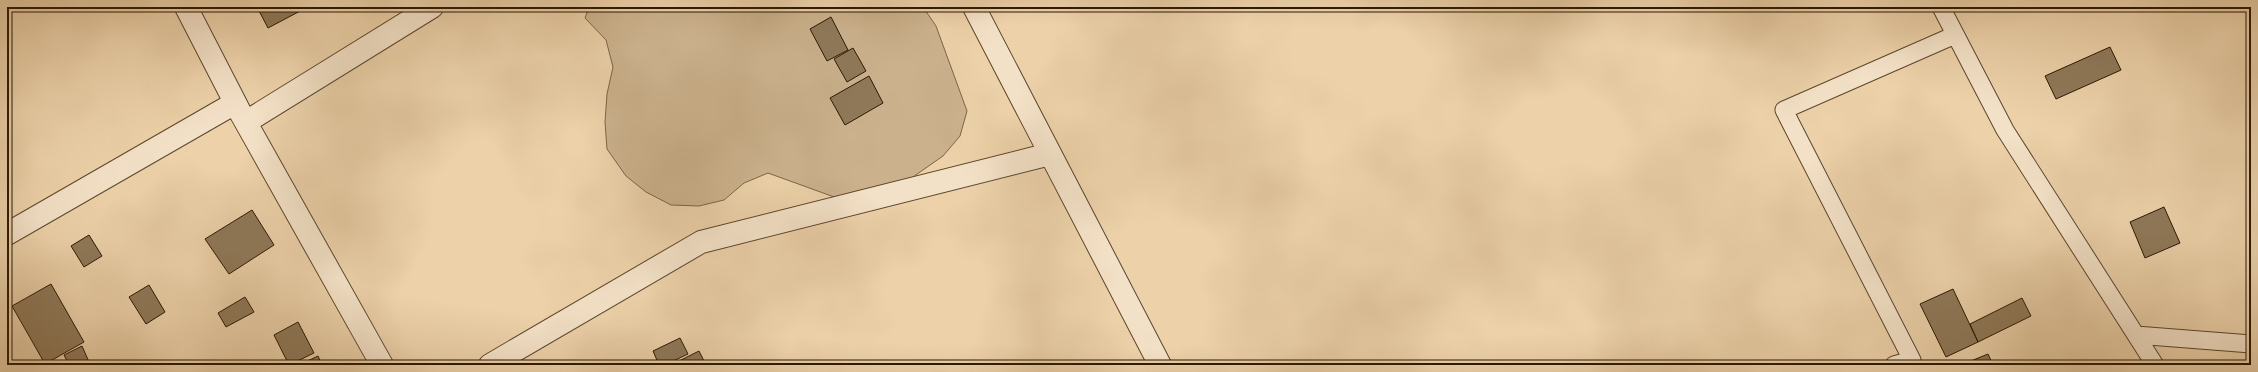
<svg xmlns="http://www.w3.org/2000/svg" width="2258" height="372" viewBox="0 0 2258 372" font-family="'Old Standard TT',serif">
	<rect width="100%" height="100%" fill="#ecd1a9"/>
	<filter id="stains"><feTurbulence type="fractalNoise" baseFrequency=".005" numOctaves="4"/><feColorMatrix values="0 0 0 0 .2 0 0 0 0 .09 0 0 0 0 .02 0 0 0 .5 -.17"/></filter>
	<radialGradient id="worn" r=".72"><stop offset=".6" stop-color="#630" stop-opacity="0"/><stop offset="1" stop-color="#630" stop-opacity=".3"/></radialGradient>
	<path fill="#cbb28d" stroke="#7b6648" d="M589,7H923L936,26L967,111L960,136L943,156L900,186L848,202L768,173L744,183L724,200L699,206L671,205L646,192L626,176L607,149L605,122L607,94L613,67L606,40L585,18Z"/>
	<path fill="#8f7959" stroke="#2b1903" d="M257,7H303L304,9L268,28Z
		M831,17L848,50L827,61L810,29Z
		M2110,47L2121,70L2056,99L2045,76Z
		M853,48L866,71L847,82L834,59Z
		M869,76L883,103L845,125L830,98Z
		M2164,207L2180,243L2145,258L2130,222Z
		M252,210L274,245L229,274L205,239Z
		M89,235L102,256L84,267L71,246Z
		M51,284L84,342L45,364L12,306Z
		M149,285L165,312L146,324L129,297Z
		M1953,289L1978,342L1946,357L1920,304Z
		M245,297L254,312L226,327L218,313Z
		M2022,298L2031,316L1978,342L1970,324Z
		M298,322L314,353L289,365L274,335Z
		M680,338L688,354L671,362L673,365H659L653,351Z
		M82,346L89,362L84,365H69L64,355Z
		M699,351L705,363L676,365L675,363Z
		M1988,354L1993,365H1961Z
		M318,356L322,365H299Z"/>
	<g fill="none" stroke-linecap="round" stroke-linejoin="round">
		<g stroke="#5b472c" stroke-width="19">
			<path id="service" d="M1941,7L2005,130L2155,365
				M2136,335L2251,344
				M1894,365L1912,360L1784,110L1955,35"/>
		</g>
		<g stroke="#5b472c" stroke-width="24">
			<path id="minor" d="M186,7L240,112L382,365
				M974,7L1160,365
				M246,122L432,7
				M7,234L235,103
				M490,365L701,242L1050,154"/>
		</g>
		<use href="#service" stroke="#f3e1c7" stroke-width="17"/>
		<use href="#minor" stroke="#f3e1c7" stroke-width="22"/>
	</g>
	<rect width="2258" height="372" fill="none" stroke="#ecd1a9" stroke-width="24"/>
	<rect x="8" y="8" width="2242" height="356" fill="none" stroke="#2b1903" stroke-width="2"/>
	<rect x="12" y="12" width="2234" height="348" fill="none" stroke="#2b1903"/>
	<rect width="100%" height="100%" filter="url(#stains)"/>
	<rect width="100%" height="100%" fill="url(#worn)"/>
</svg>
